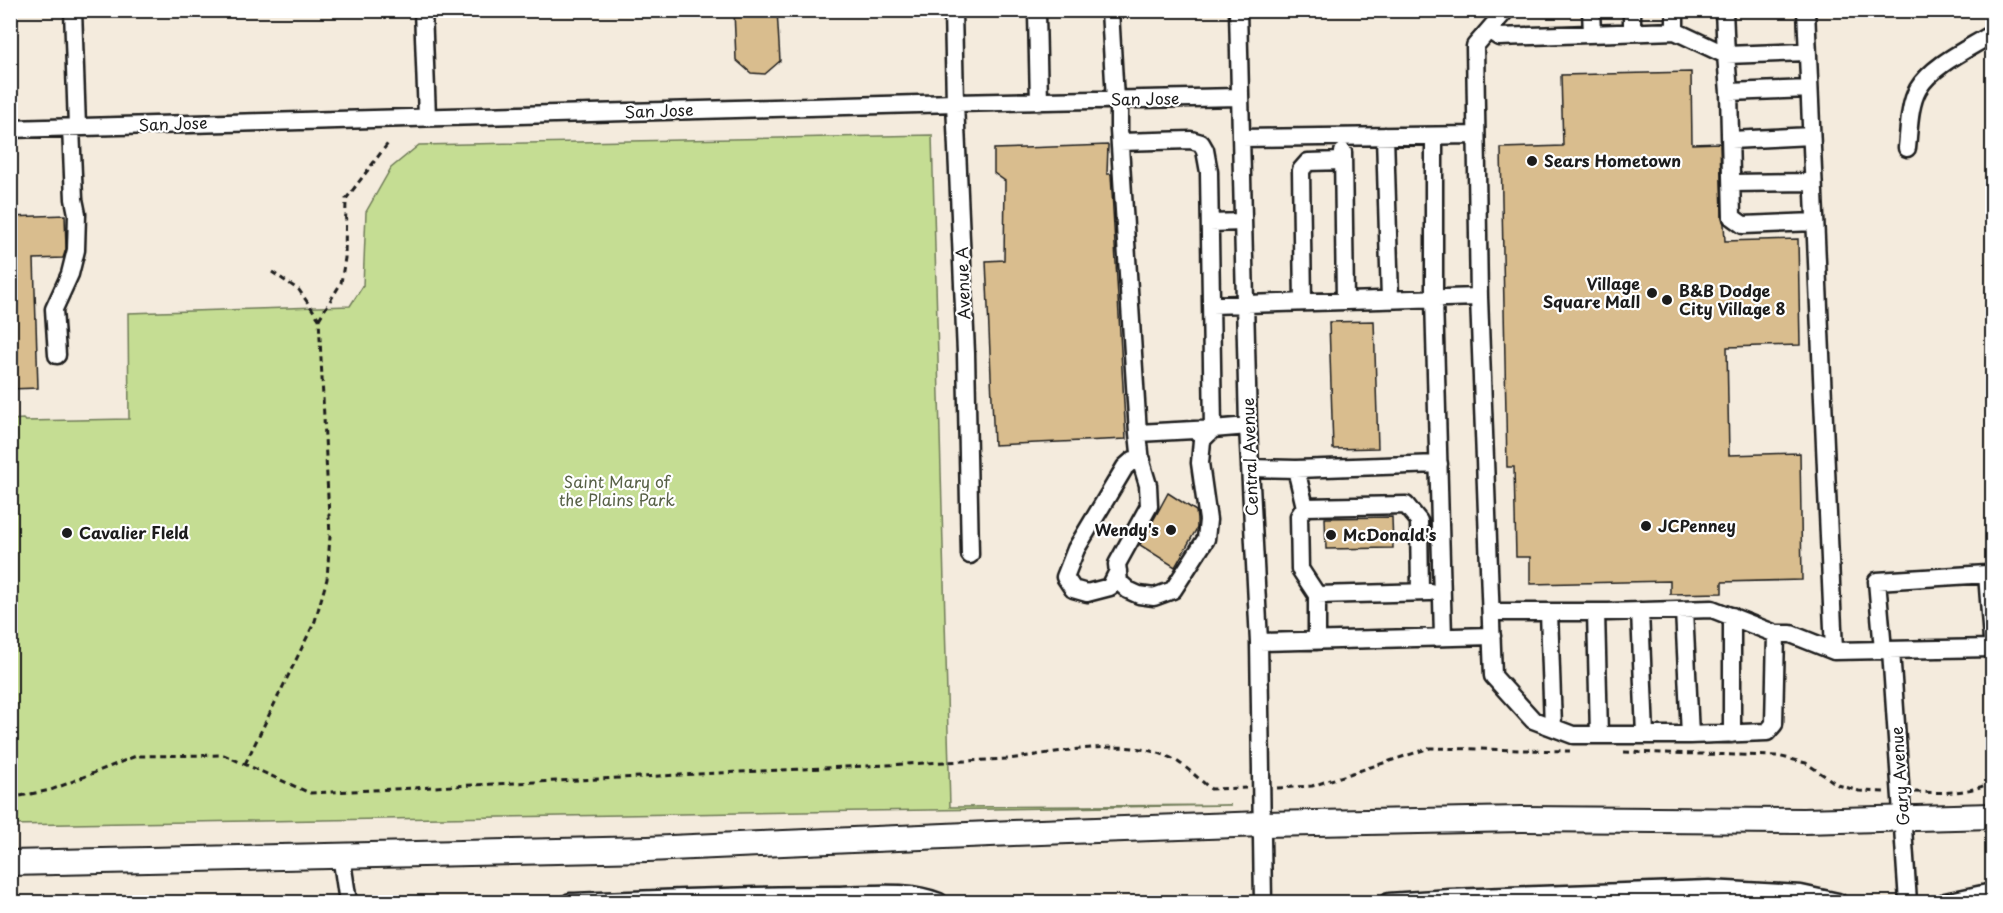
<svg xmlns="http://www.w3.org/2000/svg" width="2003" height="913" viewBox="0 0 2003 913" font-family="'Playpen Sans',sans-serif">
	<rect width="100%" height="100%" fill="#f4ebdd"/>
	<filter id="ink" filterUnits="userSpaceOnUse"><feTurbulence type="fractalNoise" baseFrequency=".0167" numOctaves="2"/><feDisplacementMap in="SourceGraphic" scale="12" xChannelSelector="R" yChannelSelector="G"/><feConvolveMatrix kernelMatrix="1 2 1 2 8 2 1 2 1" color-interpolation-filters="sRGB"/></filter>
	<g filter="url(#ink)">
		<path fill="#c5dd93" stroke="#707c58" stroke-width="1.5" d="M932,135L950,807L1231,805L11,825V420L23,419L25,421L129,419L128,313L350,306L363,286L366,212L391,168L419,145Z"/>
		<path fill="#d9bd8e" stroke="#1c1c1c" stroke-width="1.5" d="M734,10H777L780,61L765,74L751,73L736,60Z
			M1691,72L1692,144L1720,143L1722,217L1724,224L1725,241L1798,239L1800,345L1727,347L1729,455L1800,453L1802,580L1722,582V593L1670,594V581L1530,584V557H1516L1514,467H1507L1501,148L1563,146L1561,75Z
			M1108,145L1107,174H1111L1126,439L994,445L986,261L1004,260L1005,181L994,173V149Z
			M65,215L66,249L63,258L34,259L38,388L10,389V217Z
			M1374,321L1378,448L1333,449L1329,322Z
			M1168,493L1196,511L1197,520V528L1175,567L1140,545Z
			M1392,517L1393,548L1326,549L1325,518Z"/>
		<g fill="none" stroke-linecap="round" stroke-linejoin="round">
			<g stroke="#1c1c1c" stroke-width="21">
				<path id="minor" d="M73,10L77,127
					M423,10L427,117
					M953,10L955,103L966,353L970,555
					M1110,10L1115,100
					M1238,10L1248,426L1259,642L1263,902
					M1506,10L1475,46L1479,297L1493,676L1533,720L1573,735H1690L1767,732L1774,724L1776,634
					M1591,10L1592,33
					M1632,10V32
					M1675,10V31
					M1724,10L1726,55L1807,52
					M1806,10L1834,651
					M1037,14L1039,102
					M1490,31L1499,37L1675,31L1726,55L1729,92
					M1809,89L1729,92L1732,217L1743,225L1815,222
					M1119,100V130L1138,433
					M10,129L955,103L1240,97
					M1385,136L1390,299
					M1434,136V298L1443,637
					M1241,138L1476,135
					M1731,140L1811,136
					M1120,142L1191,140L1201,143L1205,150L1209,172L1213,429L1138,433L1141,462L1148,485L1149,506L1117,564L1119,582L1128,590L1139,595L1154,597L1173,590L1206,539L1208,520L1200,463L1202,440L1213,429L1248,426
					M1907,148C1909,130 1909,105 1918,89C1932,65 1970,48 1992,34
					M1343,152L1345,301
					M1732,183L1813,182
					M1210,223L1243,222
					M1303,302L1301,170L1308,162L1343,161
					M1211,305L1479,297
					M57,355L54,309L70,274L76,250L77,214L74,199L71,127
					M1250,468L1296,469L1305,507
					M1296,469L1439,464
					M1118,571L1110,587L1087,593L1073,589L1065,577L1076,549L1125,467L1133,460H1142
					M1317,595L1430,592
					M1684,610L1690,735
					M1640,611L1645,735
					M1491,612H1608L1712,609L1776,634H1791L1834,651L1992,648
					M1549,612L1553,727
					M1596,612L1599,735
					M1317,641V595L1300,569L1299,516L1305,507L1406,505L1419,521L1420,592
					M1259,642L1492,636
					M1883,650L1877,581L1987,574L1992,640
					M1891,650L1908,902
					M1732,734V616
					M341,855L348,902
					M570,902C658,899 746,895 835,895C869,895 907,889 939,902
					M1389,902L1450,898L1709,889L1801,894L1838,902
					M1945,902L1992,892"/>
			</g>
			<g stroke="#1c1c1c" stroke-width="28">
				<path id="highway" d="M10,863L648,849L1013,833L1263,824L1522,819L1803,821L1992,816"/>
			</g>
			<path stroke="#1c1c1c" stroke-width="3" stroke-dasharray="6 4.5" stroke-linecap="butt" d="M319,319L341,283L345,258L346,199L389,142
				M1624,752L1778,756L1806,763L1838,785L1859,791L1885,792
				M245,764L315,621L327,579L330,536L319,319L299,290L269,270
				M1277,788L1312,786L1430,748L1570,751
				M1915,792C1942,793 1968,794 1992,782
				M10,798L51,790L136,756L224,755L310,793L1008,759C1057,753 1134,734 1178,762C1190,770 1200,780 1211,789L1246,788"/>
			<use href="#minor" stroke="#fff" stroke-width="16"/>
			<use href="#highway" stroke="#fff" stroke-width="24"/>
		</g>
	</g>
	<g fill="#1c1c1c" stroke="#fff" stroke-width="2">
		<circle cx="1532" cy="161" r="6"/>
		<circle cx="1652" cy="293" r="6"/>
		<circle cx="1667" cy="300" r="6"/>
		<circle cx="1646" cy="526" r="6"/>
		<circle cx="1171" cy="530" r="6"/>
		<circle cx="67" cy="533" r="6"/>
		<circle cx="1331" cy="535" r="6"/>
	</g>
	<g text-anchor="middle" stroke-width="4.5" stroke-linejoin="round" paint-order="stroke">
		<g font-size="16" fill="#1c1c1c" stroke="#fff">
			<text transform="translate(1145 99) rotate(-1)" y="6">San Jose</text>
			<text transform="translate(659 111) rotate(-2)" y="6">San Jose</text>
			<text transform="translate(173 124) rotate(-2)" y="6">San Jose</text>
			<text transform="translate(963 283) rotate(-92)" y="6">Avenue A</text>
			<text transform="translate(1250 457) rotate(-92)" y="6">Central Avenue</text>
			<text transform="translate(1900 776) rotate(-94)" y="6">Gary Avenue</text>
		</g>
		<g font-size="16" font-weight="bold" fill="#1c1c1c" stroke="#fff" text-anchor="start">
			<text x="1544" y="167">Sears Hometown</text>
			<text x="1640" y="290" text-anchor="end">Village<tspan x="1640" dy="18">Square Mall</tspan></text>
			<text x="1679" y="297">B&amp;B Dodge<tspan x="1679" dy="18">City Village 8</tspan></text>
			<text x="1658" y="532">JCPenney</text>
			<text x="1159" y="536" text-anchor="end">Wendy's</text>
			<text x="79" y="539">Cavalier FIeld</text>
			<text x="1343" y="541">McDonald's</text>
		</g>
		<g font-size="16" fill="#576046" stroke="#fff">
			<text x="617" y="488">Saint Mary of<tspan x="617" dy="18">the Plains Park</tspan></text>
		</g>
	</g>
	<rect width="2003" height="913" fill="none" stroke="#fff" stroke-width="36"/>
	<rect x="18" y="18" width="1967" height="877" fill="none" stroke="#1c1c1c" stroke-width="2" filter="url(#ink)"/>
</svg>
